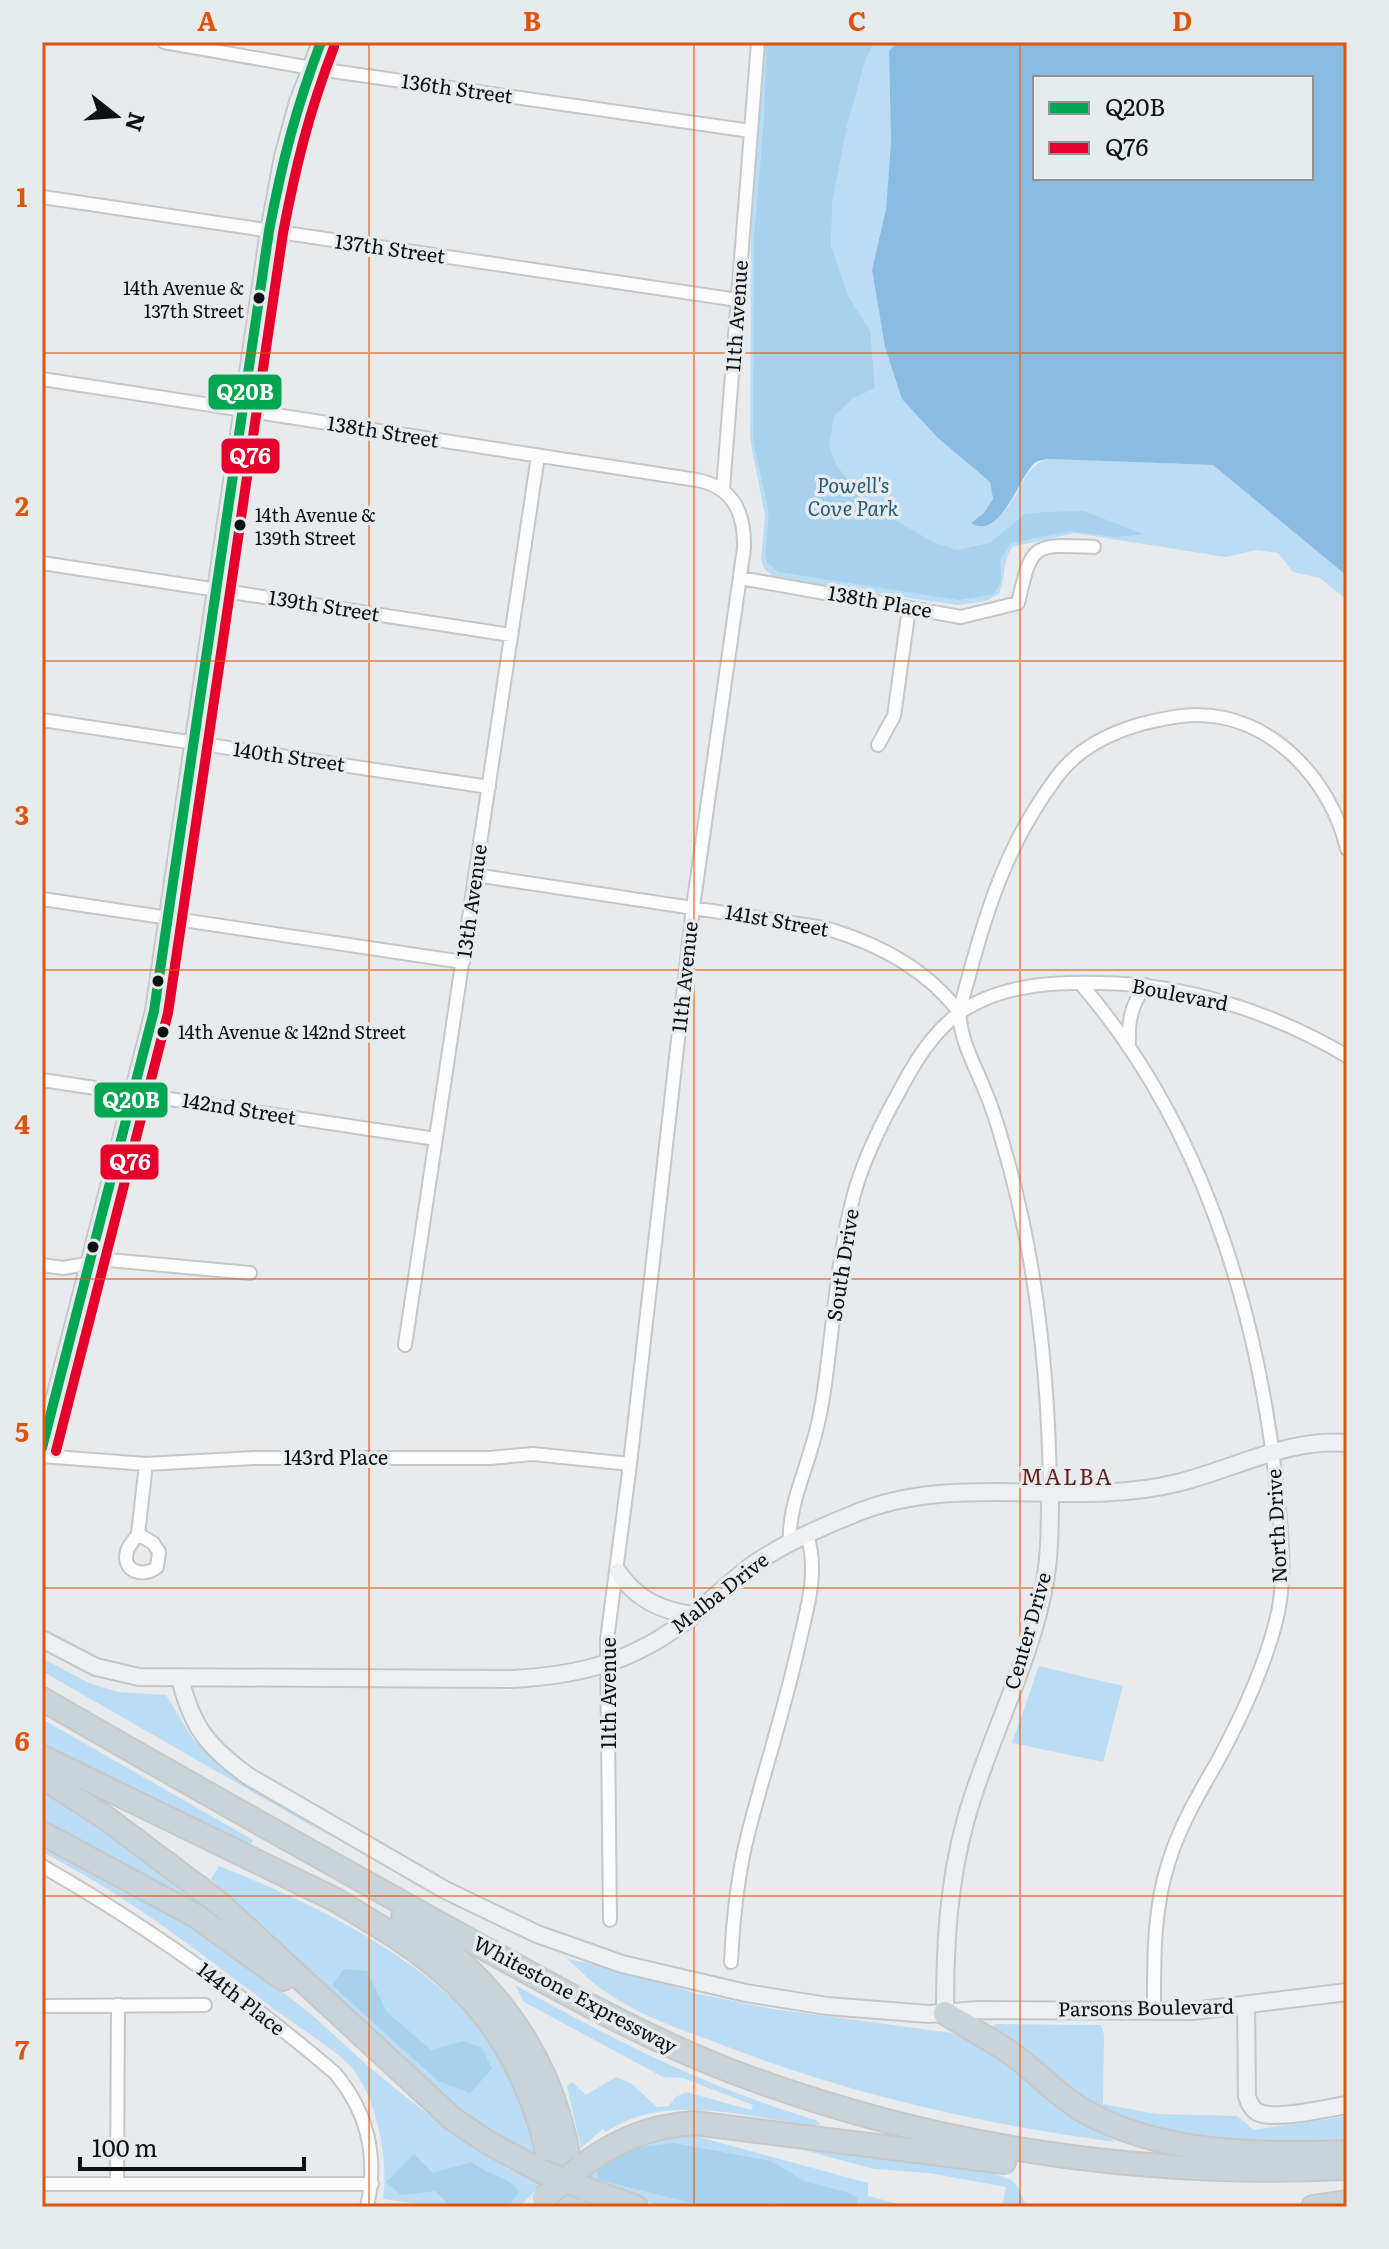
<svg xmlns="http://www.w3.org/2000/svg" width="1389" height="2249" viewBox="0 0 1389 2249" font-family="Literata,serif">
	<rect width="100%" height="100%" fill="#e8eaec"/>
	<path fill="#bbdcf5" d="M765,42H897L889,51L891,143L886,209L872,270L885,347L938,438L990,482L993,499L984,513L972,523L984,526C991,521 999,516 1005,510C1022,493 1023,465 1049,459L1213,465L1347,576V600L1320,578L1293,572L1278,553L1257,550L1225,557L1075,533L1012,547C1002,562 1006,578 999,594L986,601L958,605L784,580L772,576L764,568L761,559L765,516L750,439L751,224Z
		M42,1658L89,1683L118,1692L166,1695L193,1739L233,1776L336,1840L42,1671Z
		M1039,1666L1123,1686L1103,1762L1012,1743Z
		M42,1719L253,1840L250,1847L103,1777L42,1745Z
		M42,1786L199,1895L196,1904L42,1824Z
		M42,1842L185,1919L263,1972L262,1979C302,2002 333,2035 367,2065C411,2103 457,2137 508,2165L507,2168L543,2183L519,2207H443L383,2199C389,2159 377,2098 351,2067C337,2051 297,2026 278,2012C202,1954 127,1895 42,1852Z
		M219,1866C308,1901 413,1952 478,2024C486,2033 496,2041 502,2051C520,2083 530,2121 539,2155L515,2144L514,2146L477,2125L425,2083L211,1879Z
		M567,1959L626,1971L694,1993L773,2009L952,2033L1001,2057L1052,2104L1116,2142C981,2124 848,2094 720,2044C683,2030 642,2017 609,1994C594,1985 581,1971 567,1959Z
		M515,1985C612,2039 709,2089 816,2120L821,2125C806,2127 787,2121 771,2119C716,2110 655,2099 606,2132L603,2129L581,2148L567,2086L572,2082L586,2095L616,2077L632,2084L657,2107L669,2106L676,2097L686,2092L751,2110L753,2105L683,2078L663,2077L524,2002Z
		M996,2024L1101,2025L1104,2035L1103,2104L1156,2114L1237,2116L1254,2130L1347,2116V2141L1230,2140L1126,2123L1085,2101L1045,2066L991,2028Z
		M733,2131L971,2166L1012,2180L1019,2189L1026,2205L1093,2207H1002L1006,2187L929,2173L874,2169Z
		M684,2133L868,2183V2196L910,2207H665L615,2191L584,2177L625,2147Z"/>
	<path fill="#a8d1ee" d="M767,42H874L865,61L847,125L832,204L831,246L848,296L870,331L875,388L852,399L834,416L829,445L836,465L868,505L933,542L957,550L990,543L1025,514L1044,512L1084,511L1143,534L1116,537L1069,531L1011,543L1000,560L1001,582L994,594L959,600L779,572L767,563C763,546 770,529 768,511C764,485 756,461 753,434L754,238L764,120Z
		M344,1969L367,1971L387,2012L431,2050L464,2041L482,2048L492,2069L470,2093L438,2081L332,1985Z
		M674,2143L771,2161L804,2181L846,2192L857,2198V2206L812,2207L770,2203L757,2207H707L600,2180L597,2174L598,2167L633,2148Z
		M414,2154L433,2173L472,2162C488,2176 507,2175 519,2191L508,2207H451L435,2191L401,2195L386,2182Z"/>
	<path fill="#8abce1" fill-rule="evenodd" d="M897,42H1061L1091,45L1094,42H1347V576L1213,465L1049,459C1046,459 1038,461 1036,462C1020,473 1001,542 971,523L984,513L993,499L990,482L938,438L902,399L885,347L872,270L886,209L891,143L889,51ZM1035,78H1311V178H1035Z"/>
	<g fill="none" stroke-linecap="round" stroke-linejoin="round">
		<g stroke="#c5c6c8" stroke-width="16">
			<path id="street" d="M164,42L311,68L751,131
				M42,197L738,300
				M42,379L697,480C733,487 745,513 744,548L693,907L630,1464L607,1640L610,1920
				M723,489L758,42
				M42,563L511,635
				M740,578L961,617L1018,603C1032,543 1032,544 1094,547
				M42,720L489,787
				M878,745L894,716L909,608
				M475,875L825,928C876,943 926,968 959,1012
				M42,899L463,962
				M1080,983C1199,1120 1256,1303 1276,1481C1281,1528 1288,1579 1275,1625C1262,1674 1240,1720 1216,1764C1198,1795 1180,1826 1169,1861C1153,1910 1154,1960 1154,2011
				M1129,1043C1128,1019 1132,1005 1145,985
				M42,1080L436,1139
				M42,1265L63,1268L109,1260L250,1273
				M405,1345L538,456
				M42,1456L146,1464L254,1458H490L533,1454L630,1464
				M1050,1495C1049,1384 1039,1276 1010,1169C1003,1143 996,1117 986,1093C975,1065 961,1043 959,1012C983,925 1000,853 1056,778C1077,749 1107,734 1141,724C1158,720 1177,715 1195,715C1271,714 1331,780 1347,849
				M138,1534L153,1543L159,1552L157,1567C144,1578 121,1572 127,1551C129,1545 135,1539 138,1534Z
				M138,1534L146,1464
				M790,1543C788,1511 802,1480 811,1449C818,1428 822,1406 825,1384C834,1319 838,1250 856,1187C867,1152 883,1120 901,1088C919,1054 941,1020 976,1003C1014,984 1058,982 1100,983C1187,984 1272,1012 1347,1056
				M42,1866C146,1925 243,1995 335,2073C368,2113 378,2156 367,2207
				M731,1962C733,1919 737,1877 748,1834C764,1771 785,1708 799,1644C807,1608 819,1572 807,1535
				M42,2006L205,2005
				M117,2183L118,2005
				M42,2184H372"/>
		</g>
		<g stroke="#c5c6c8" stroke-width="20">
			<path id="secondary" d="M42,1448L154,1011L269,231L283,157L298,102L321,42
				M618,1572C636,1599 661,1611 693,1615
				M42,1639L96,1667L139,1677L513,1679C583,1675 636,1661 692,1616C714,1599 733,1578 757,1562C787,1542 821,1527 854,1514C955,1471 1071,1509 1177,1483C1234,1469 1288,1438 1347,1443
				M180,1678C192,1727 207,1746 248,1776L445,1890L537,1934L622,1964L746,1993L827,2006L929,2014L978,2010L1193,2011L1347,1992
				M1246,2005L1247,2096C1249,2103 1251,2108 1257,2112C1275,2121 1326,2108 1347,2105
				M945,2013C945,1946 948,1883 966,1819C988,1739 1031,1663 1045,1581C1050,1552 1050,1524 1050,1495"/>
		</g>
		<g stroke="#c7c8c8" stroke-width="26">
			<path id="highway" d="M42,1699C175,1776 309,1851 444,1926C537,1977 629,2031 728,2070C927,2146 1135,2178 1347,2168
				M42,1757L334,1899C376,1924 419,1949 455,1983C515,2040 550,2124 554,2207
				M42,1777L106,1818L218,1902L453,2119L487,2142L541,2171
				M42,1833L196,1916L283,1979
				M403,1917C508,1987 568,2080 574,2207
				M945,2013C967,2027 991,2039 1012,2054C1037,2072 1058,2096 1084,2111C1161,2155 1261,2155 1347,2152
				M582,2166C616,2140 651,2126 694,2123L1004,2162
				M584,2188L636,2207
				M1313,2207L1347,2202"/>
		</g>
		<use href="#street" stroke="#fcfcfc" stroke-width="12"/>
		<use href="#secondary" stroke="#ecf0f2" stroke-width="16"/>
		<use href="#highway" stroke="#c9d3da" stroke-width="22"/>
		<g stroke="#c7c8c8" stroke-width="26" stroke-linecap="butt">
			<path id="highway-bridge" d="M541,2171L584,2188
				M544,2198L582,2166"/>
		</g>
		<use href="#highway-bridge" stroke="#c9d3da" stroke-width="22"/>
		<g stroke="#e6ebee" stroke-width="16">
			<path id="bus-1" d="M42,1448L154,1011L269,231C282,162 296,108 321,42"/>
		</g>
		<g stroke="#e6ebee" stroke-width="16">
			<path id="bus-2" d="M56,1451L168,1013L283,233C296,165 309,112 334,47"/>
		</g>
		<use href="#bus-1" stroke="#00a651" stroke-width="10"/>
		<use href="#bus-2" stroke="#e4002b" stroke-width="10"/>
	</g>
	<path fill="none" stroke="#dd550c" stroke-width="2" stroke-opacity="0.55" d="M369,42V2207M694,42V2207M1020,42V2207M42,353H1347M42,661H1347M42,970H1347M42,1279H1347M42,1588H1347M42,1896H1347"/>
	<g fill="#0e1011" stroke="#e6ebee" stroke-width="3">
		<circle cx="259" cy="298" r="7"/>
		<circle cx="240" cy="525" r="7"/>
		<circle cx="158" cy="981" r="7"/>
		<circle cx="163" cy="1032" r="7"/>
		<circle cx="93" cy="1247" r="7"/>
	</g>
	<g text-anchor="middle" stroke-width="7" stroke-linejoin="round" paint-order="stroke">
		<g font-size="18" fill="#0e1011" stroke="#e6ebee" text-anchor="start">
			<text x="244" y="295" text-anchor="end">14th Avenue &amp;<tspan x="244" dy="23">137th Street</tspan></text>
			<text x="255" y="522">14th Avenue &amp;<tspan x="255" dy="23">139th Street</tspan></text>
			<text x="178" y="1039">14th Avenue &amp; 142nd Street</text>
		</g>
		<g font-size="20" fill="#0e1011" stroke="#e6ebee">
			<text transform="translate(457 89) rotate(8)" y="7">136th Street</text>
			<text transform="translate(390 249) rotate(8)" y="7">137th Street</text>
			<text transform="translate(737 316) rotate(-86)" y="7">11th Avenue</text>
			<text transform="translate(383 432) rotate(9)" y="7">138th Street</text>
			<text transform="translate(880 602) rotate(10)" y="7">138th Place</text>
			<text transform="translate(324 606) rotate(9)" y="7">139th Street</text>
			<text transform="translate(289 757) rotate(8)" y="7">140th Street</text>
			<text transform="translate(472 901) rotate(-82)" y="7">13th Avenue</text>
			<text transform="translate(777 921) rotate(10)" y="7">141st Street</text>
			<text transform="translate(685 977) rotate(-84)" y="7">11th Avenue</text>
			<text transform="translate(1180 995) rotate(11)" y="7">Boulevard</text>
			<text transform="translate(239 1109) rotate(9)" y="7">142nd Street</text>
			<text transform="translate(843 1265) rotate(-81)" y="7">South Drive</text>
			<text x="336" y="1465">143rd Place</text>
			<text transform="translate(1277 1526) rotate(-93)" y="7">North Drive</text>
			<text transform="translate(720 1593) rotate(-38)" y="7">Malba Drive</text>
			<text transform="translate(1028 1631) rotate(-74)" y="7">Center Drive</text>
			<text transform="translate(609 1693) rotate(-90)" y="7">11th Avenue</text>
			<text transform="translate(575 1995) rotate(28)" y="7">Whitestone Expressway</text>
			<text transform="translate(241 1999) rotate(38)" y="7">144th Place</text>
			<text transform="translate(1146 2008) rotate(-1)" y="7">Parsons Boulevard</text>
		</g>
		<g font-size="20" font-style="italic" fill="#24597c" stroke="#e6ebee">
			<text x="853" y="493">Powell's<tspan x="853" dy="23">Cove Park</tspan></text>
		</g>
		<g font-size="22" letter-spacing="2" fill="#652117" stroke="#e6ebee">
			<text x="1067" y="1485">MALBA</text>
		</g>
	</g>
	<g stroke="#e6ebee" stroke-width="3">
		<rect x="207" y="373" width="76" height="38" rx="8" fill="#00a651"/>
		<rect x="220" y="437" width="61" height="38" rx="8" fill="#e4002b"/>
		<rect x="93" y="1081" width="76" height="38" rx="8" fill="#00a651"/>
		<rect x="99" y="1143" width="61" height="38" rx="8" fill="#e4002b"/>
	</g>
	<g font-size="22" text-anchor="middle" font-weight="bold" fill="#fff">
		<text x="245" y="400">Q20B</text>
		<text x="250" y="464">Q76</text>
		<text x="131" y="1108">Q20B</text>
		<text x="130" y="1170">Q76</text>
	</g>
	<rect width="1389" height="2249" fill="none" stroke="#e6ebee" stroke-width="88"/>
	<rect x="1033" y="76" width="280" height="104" fill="#e6ebee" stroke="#909396" stroke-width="2"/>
	<rect x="1049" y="102" width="40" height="12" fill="#00a651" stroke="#909396" stroke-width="2"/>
	<text x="1105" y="116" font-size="24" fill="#0e1011">Q20B</text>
	<rect x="1049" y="142" width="40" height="12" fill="#e4002b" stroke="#909396" stroke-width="2"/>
	<text x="1105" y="156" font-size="24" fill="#0e1011">Q76</text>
	<g transform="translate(116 116) rotate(107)" stroke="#e6ebee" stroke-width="6" paint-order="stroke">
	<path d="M0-6L14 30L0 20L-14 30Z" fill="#0e1011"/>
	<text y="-12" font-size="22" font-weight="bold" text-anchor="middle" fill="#0e1011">N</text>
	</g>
	<path d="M80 2157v12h224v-12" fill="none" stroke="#0e1011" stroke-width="4"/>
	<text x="92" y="2157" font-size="24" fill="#0e1011" stroke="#e6ebee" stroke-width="6" paint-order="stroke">100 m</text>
	<rect x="44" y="44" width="1301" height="2161" fill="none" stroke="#dd550c" stroke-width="3"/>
	<g font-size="26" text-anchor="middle" font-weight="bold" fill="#dd550c">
		<text x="207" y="31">A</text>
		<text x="532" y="31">B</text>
		<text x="857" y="31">C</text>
		<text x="1182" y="31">D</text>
		<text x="22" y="207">1</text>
		<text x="22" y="516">2</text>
		<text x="22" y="825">3</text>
		<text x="22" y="1134">4</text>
		<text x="22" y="1442">5</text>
		<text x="22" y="1751">6</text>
		<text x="22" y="2060">7</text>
	</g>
</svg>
